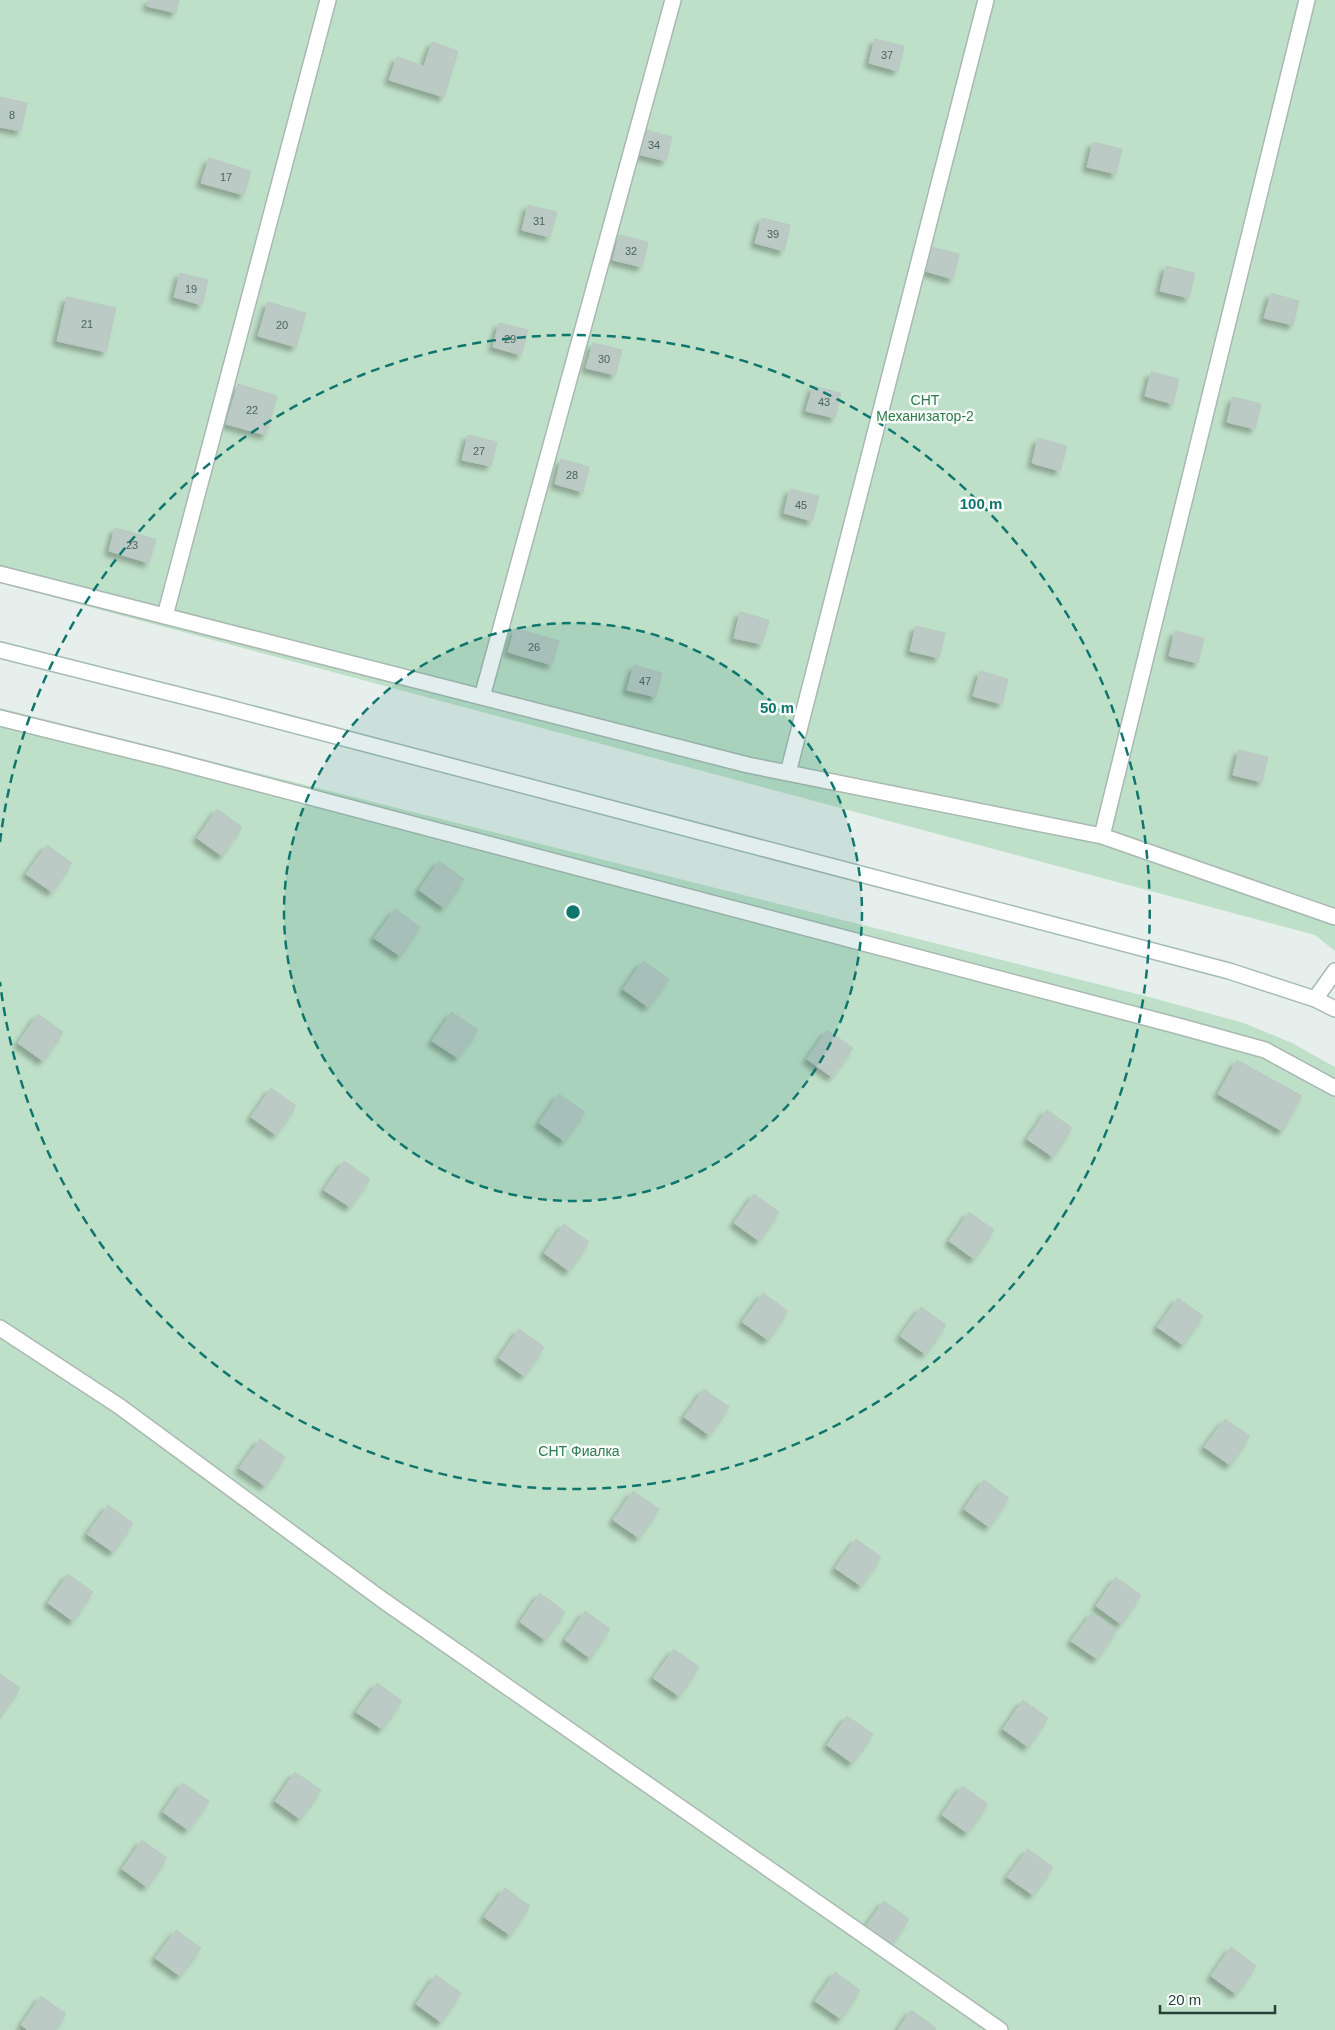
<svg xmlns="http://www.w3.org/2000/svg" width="1335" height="2030" viewBox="0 0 1335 2030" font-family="Arial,sans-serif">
	<defs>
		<filter id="shadow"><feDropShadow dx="-4.5" dy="4.5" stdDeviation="2.5" flood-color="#0004"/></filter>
	</defs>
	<rect width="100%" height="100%" fill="#e6efeb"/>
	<path fill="#bfe0c8" d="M0,0H1335V951L1315,935L0,583Z
		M0,708L1149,997L1244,1023L1292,1043L1335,1067V2030H0Z"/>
	<path fill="#bbcac4" stroke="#b8c9c2" filter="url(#shadow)" d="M149,0H179L176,13L147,6Z
		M875,39L904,46L898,71L869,63Z
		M432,42L458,51L444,97L389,80L397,57L424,66Z
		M0,97L27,103L21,131L0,127Z
		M643,129L672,137L666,161L637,154Z
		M1093,142L1122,149L1116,174L1087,167Z
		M209,158L251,171L244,195L201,183Z
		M528,205L557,212L550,237L522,230Z
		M762,218L790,225L784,251L755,243Z
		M619,235L648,242L642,267L613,260Z
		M931,247L959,254L953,279L925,271Z
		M1166,266L1195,273L1189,298L1160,291Z
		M180,273L208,280L202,305L174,297Z
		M1271,293L1299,301L1293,325L1264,318Z
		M67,297L116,308L106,352L57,341Z
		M268,302L306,313L296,347L258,336Z
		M499,323L528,330L521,355L493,347Z
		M593,343L622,350L615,375L586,368Z
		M1151,372L1179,379L1173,404L1145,396Z
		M238,384L277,396L266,435L226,424Z
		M813,386L841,393L835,418L806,411Z
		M1233,397L1261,404L1255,429L1227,422Z
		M468,435L497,442L491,466L462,460Z
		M1038,438L1067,446L1060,471L1032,463Z
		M561,459L589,467L583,492L555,484Z
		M790,489L819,496L812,521L784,513Z
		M115,528L156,539L149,563L109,551Z
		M740,612L769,620L762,644L734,638Z
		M916,626L945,633L939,658L910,651Z
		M515,628L559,641L552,665L508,652Z
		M1175,631L1204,638L1198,663L1169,656Z
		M634,665L662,673L656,697L627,690Z
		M980,671L1008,679L1002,704L973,696Z
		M1239,750L1268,757L1262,782L1233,775Z
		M217,809L242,827L222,856L197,838Z
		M47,845L72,863L52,892L26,874Z
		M439,861L464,879L444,908L419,890Z
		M395,909L420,927L400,956L374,938Z
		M643,961L669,979L648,1007L623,989Z
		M452,1012L478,1030L458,1058L432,1041Z
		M38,1014L63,1032L43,1061L18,1043Z
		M827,1030L853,1048L832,1077L807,1059Z
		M1237,1060L1302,1096L1282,1131L1218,1094Z
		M271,1088L296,1106L276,1135L251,1117Z
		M559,1094L585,1112L564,1141L539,1123Z
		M1047,1110L1072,1128L1053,1157L1027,1139Z
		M344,1161L370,1179L350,1207L324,1190Z
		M754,1194L779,1212L759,1241L734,1223Z
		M969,1212L994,1230L974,1259L949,1241Z
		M564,1224L589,1242L569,1271L544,1253Z
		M763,1293L788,1311L768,1340L742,1322Z
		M1178,1298L1203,1316L1183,1345L1157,1327Z
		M921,1307L946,1325L925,1354L900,1336Z
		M519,1329L544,1347L524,1376L499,1358Z
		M704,1389L729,1407L709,1435L684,1417Z
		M1225,1419L1250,1436L1230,1465L1204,1447Z
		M260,1439L285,1457L265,1486L239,1468Z
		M984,1480L1009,1498L989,1527L964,1509Z
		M633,1491L659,1509L639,1538L613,1520Z
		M108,1505L133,1523L113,1552L87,1534Z
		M856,1539L881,1557L861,1586L835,1568Z
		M68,1574L93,1592L73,1621L48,1603Z
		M1116,1577L1141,1595L1121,1624L1096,1606Z
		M540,1593L565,1612L545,1640L520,1622Z
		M585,1611L610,1629L590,1658L565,1640Z
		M1092,1613L1117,1630L1097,1659L1071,1641Z
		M674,1649L699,1667L679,1696L653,1678Z
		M0,1674L20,1688L0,1716Z
		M377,1683L402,1701L382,1729L356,1712Z
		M1023,1700L1048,1718L1028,1747L1003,1729Z
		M847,1716L873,1734L852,1763L827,1745Z
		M295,1772L321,1790L300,1819L275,1801Z
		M183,1783L209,1801L188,1830L163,1812Z
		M962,1786L988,1804L967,1833L942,1815Z
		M142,1840L167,1858L147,1887L122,1869Z
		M1028,1849L1053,1867L1033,1895L1007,1877Z
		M505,1888L530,1906L510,1935L484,1917Z
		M884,1901L909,1919L889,1948L863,1930Z
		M176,1930L201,1948L180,1976L155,1958Z
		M1231,1947L1256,1966L1236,1994L1211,1976Z
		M835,1972L860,1990L841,2019L815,2001Z
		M436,1975L461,1993L441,2022L416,2004Z
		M41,1996L66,2014L55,2030H28L21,2025Z
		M911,2010L936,2028L935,2030H898Z"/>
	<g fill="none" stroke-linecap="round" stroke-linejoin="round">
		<g stroke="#a8b8b2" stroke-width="18">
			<path id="lane" d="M0,574L748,765L1102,836L1335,917
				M165,616L328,0
				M482,697L673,0
				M0,718L166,759L1182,1027L1265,1050L1335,1088
				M788,773L986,0
				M1102,836L1307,0
				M1315,999L1335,971
				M0,1328L119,1406L384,1601L1000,2030"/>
		</g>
		<g stroke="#a4bbb3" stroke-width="18">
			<path id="secondary" d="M0,650L222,706L1229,971L1315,999L1335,1009"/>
		</g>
		<use href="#lane" stroke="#fff" stroke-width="15"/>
		<use href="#secondary" stroke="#fff" stroke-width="15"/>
	</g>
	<circle cx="573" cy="912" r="289" fill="#0f766e" fill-opacity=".12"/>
	<g fill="none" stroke="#0f766e" stroke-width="2.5" stroke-dasharray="9 6">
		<circle cx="573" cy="912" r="289"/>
		<path d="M0 842A577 577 0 1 1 0 982"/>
	</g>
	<g text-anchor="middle" stroke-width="5" stroke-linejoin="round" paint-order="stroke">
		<g font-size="11" fill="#4a645c">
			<text x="887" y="59">37</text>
			<text x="12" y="119">8</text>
			<text x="654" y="149">34</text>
			<text x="226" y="181">17</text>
			<text x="539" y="225">31</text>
			<text x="773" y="238">39</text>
			<text x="631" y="255">32</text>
			<text x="191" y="293">19</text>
			<text x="87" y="328">21</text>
			<text x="282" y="329">20</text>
			<text x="510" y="343">29</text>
			<text x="604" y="363">30</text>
			<text x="824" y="406">43</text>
			<text x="252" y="414">22</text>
			<text x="479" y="455">27</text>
			<text x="572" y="479">28</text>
			<text x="801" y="509">45</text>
			<text x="132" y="549">23</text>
			<text x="534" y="651">26</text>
			<text x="645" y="685">47</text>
		</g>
		<g font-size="14" fill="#2d7a4b" stroke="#f7fbf9">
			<text x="925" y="405">СНТ<tspan x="925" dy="16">Механизатор-2</tspan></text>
			<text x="579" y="1456">СНТ Фиалка</text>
		</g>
	</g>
	<circle cx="573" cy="912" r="8" fill="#0f766e" stroke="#f7fbf9" stroke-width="2.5"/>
	<g font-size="15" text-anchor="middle" font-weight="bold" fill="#0f766e" stroke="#f7fbf9" stroke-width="5" stroke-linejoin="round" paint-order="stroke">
		<text x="981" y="509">100 m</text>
		<text x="777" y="713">50 m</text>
	</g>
	<path d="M1160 2005v8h115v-8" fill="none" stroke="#24423a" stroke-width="2.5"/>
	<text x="1168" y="2005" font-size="15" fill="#24423a" stroke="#f7fbf9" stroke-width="4" paint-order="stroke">20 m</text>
</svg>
